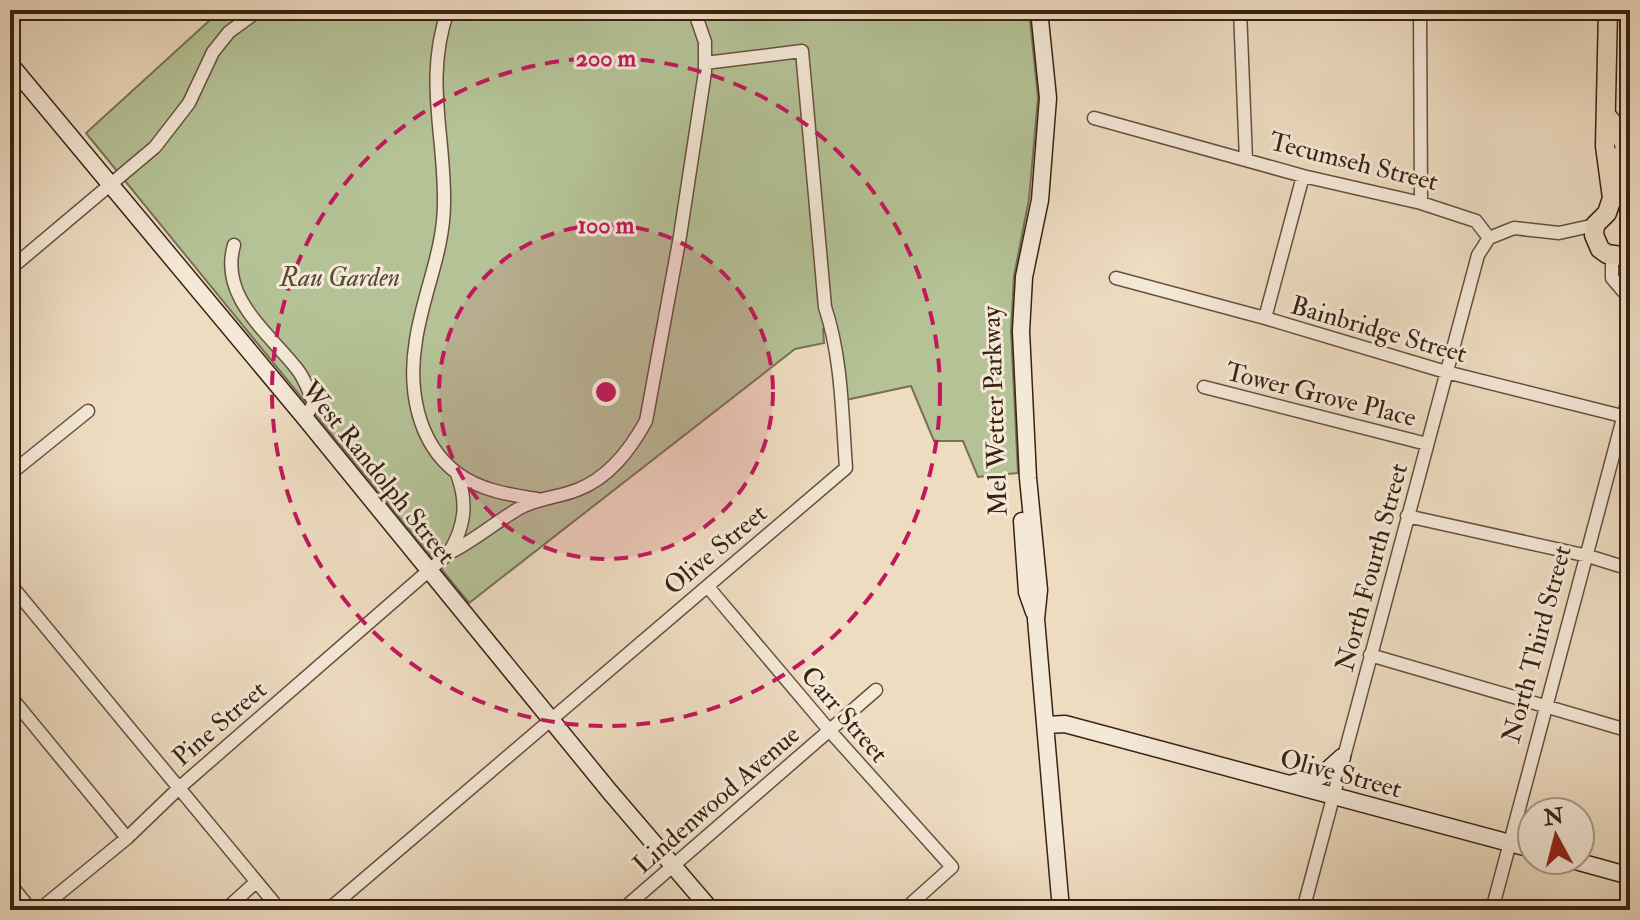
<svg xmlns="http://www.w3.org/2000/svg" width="1640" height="920" viewBox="0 0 1640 920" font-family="'IM FELL Double Pica',serif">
	<rect width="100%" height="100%" fill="#eedcc1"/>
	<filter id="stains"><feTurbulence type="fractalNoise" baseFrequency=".0025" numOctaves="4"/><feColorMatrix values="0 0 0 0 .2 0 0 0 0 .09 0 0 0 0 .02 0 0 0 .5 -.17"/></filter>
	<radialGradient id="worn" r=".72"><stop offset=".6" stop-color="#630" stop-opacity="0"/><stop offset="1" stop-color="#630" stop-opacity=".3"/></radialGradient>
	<path fill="#b4c296" stroke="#777254" stroke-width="2" d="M221,10H1029L1038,98L1029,199L1014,276L1011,331L1018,473L978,477L963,441H934L911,386L841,401L831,325L823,329L824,343L795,349L469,603L86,133Z"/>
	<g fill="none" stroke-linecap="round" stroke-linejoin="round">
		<g stroke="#67503e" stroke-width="15">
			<path id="street" d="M448,10C424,79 445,134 444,203C444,251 423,293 416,340C408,387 416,442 457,473C479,490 510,495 537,499
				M1240,10L1246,160
				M1420,10L1421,203
				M1094,118L1303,176L1421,203L1476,221L1489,238
				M1489,238L1514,228L1559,233L1595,225
				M234,245C219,297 268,332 297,369C305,379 309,392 314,403L305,418
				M1612,256V278L1630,299
				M10,269L155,147L189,103L213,52L229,32L259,10
				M1116,278L1265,318L1446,372L1630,418
				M1265,318L1303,176
				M1204,387L1427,444
				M10,474L88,411
				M457,474C468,503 465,526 449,553C474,541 494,523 518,509C536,498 557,498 577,490C609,478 630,450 646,421L680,236L705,72V42L694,10
				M1407,516L1588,556L1630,569
				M10,584L280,910
				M708,587L829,730L952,867L904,910
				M1370,655L1630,731
				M10,696L127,838
				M10,884L31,910
				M39,910L127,838L180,787L449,553
				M225,910L256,882
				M328,910L846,468C842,415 842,358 825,307L802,51L705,63
				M622,910L876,690
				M1303,910L1478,255L1489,238
				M1492,910L1630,392"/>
		</g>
		<g stroke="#3a2213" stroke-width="19">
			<path id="secondary" d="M1039,10L1048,98L1040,200L1024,277L1021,331L1028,478L1039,590L1036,619L1061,910
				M10,64L305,418L610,792L711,910
				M1022,521L1027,592L1034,612
				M1046,725L1065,724L1532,849
				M1293,783L1321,776L1342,757
				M1572,860L1630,876"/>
		</g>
		<g stroke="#3a2213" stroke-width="21">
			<path id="primary" d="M1608,10L1605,146L1612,198L1607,213L1595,225L1594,235L1600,249L1607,254L1621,256L1630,252
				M1607,116L1620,132L1630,163
				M1617,157L1630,214"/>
		</g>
		<use href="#street" stroke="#f4e8d7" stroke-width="12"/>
		<use href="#secondary" stroke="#f4e8d7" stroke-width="16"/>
		<use href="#primary" stroke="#eedcc1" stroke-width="18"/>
	</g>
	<circle cx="606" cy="392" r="167" fill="#c2185b" fill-opacity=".12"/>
	<g fill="none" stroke="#c2185b" stroke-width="4" stroke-dasharray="14 10">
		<circle cx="606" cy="392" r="167"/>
		<circle cx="606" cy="392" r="334"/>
	</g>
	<g text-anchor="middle" stroke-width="6" stroke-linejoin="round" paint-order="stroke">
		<g font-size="26" fill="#3a2213" stroke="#f4e8d7">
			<text transform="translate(1354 161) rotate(14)" y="9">Tecumseh Street</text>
			<text transform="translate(1379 329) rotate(16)" y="9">Bainbridge Street</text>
			<text transform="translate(1321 394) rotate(14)" y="9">Tower Grove Place</text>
			<text transform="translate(994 411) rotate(-92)" y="9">Mel Wetter Parkway</text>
			<text transform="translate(379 472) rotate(51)" y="9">West Randolph Street</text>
			<text transform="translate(715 549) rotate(-40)" y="9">Olive Street</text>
			<text transform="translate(1371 567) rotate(-75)" y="9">North Fourth Street</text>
			<text transform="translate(1536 644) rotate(-75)" y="9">North Third Street</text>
			<text transform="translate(845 714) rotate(49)" y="9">Carr Street</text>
			<text transform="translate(219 723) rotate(-41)" y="9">Pine Street</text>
			<text transform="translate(1341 773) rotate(15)" y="9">Olive Street</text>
			<text transform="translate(716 799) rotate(-41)" y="9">Lindenwood Avenue</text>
		</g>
		<g font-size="26" font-style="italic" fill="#584a34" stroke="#f4e8d7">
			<text x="340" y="286">Rau Garden</text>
		</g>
	</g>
	<circle cx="606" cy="392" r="12" fill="#c2185b" stroke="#f4e8d7" stroke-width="4"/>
	<g font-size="24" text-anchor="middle" font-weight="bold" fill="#c2185b" stroke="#f4e8d7" stroke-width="6" stroke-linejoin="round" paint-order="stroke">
		<text x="606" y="66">200 m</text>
		<text x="606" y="233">100 m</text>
	</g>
	<rect width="1640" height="920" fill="none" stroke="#eedcc1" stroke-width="40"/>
	<rect x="12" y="12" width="1616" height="896" fill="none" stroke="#3a2213" stroke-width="4"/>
	<rect x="20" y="20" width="1600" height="880" fill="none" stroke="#3a2213" stroke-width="2"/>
	<g transform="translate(1556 836) rotate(353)"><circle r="38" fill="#f4e8d7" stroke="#aa9989" stroke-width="2"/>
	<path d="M0-6L14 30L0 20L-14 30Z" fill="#8f2418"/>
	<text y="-12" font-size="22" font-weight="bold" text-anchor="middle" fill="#3a2213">N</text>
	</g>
	<rect width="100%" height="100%" filter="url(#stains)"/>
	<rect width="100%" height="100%" fill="url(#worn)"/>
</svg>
